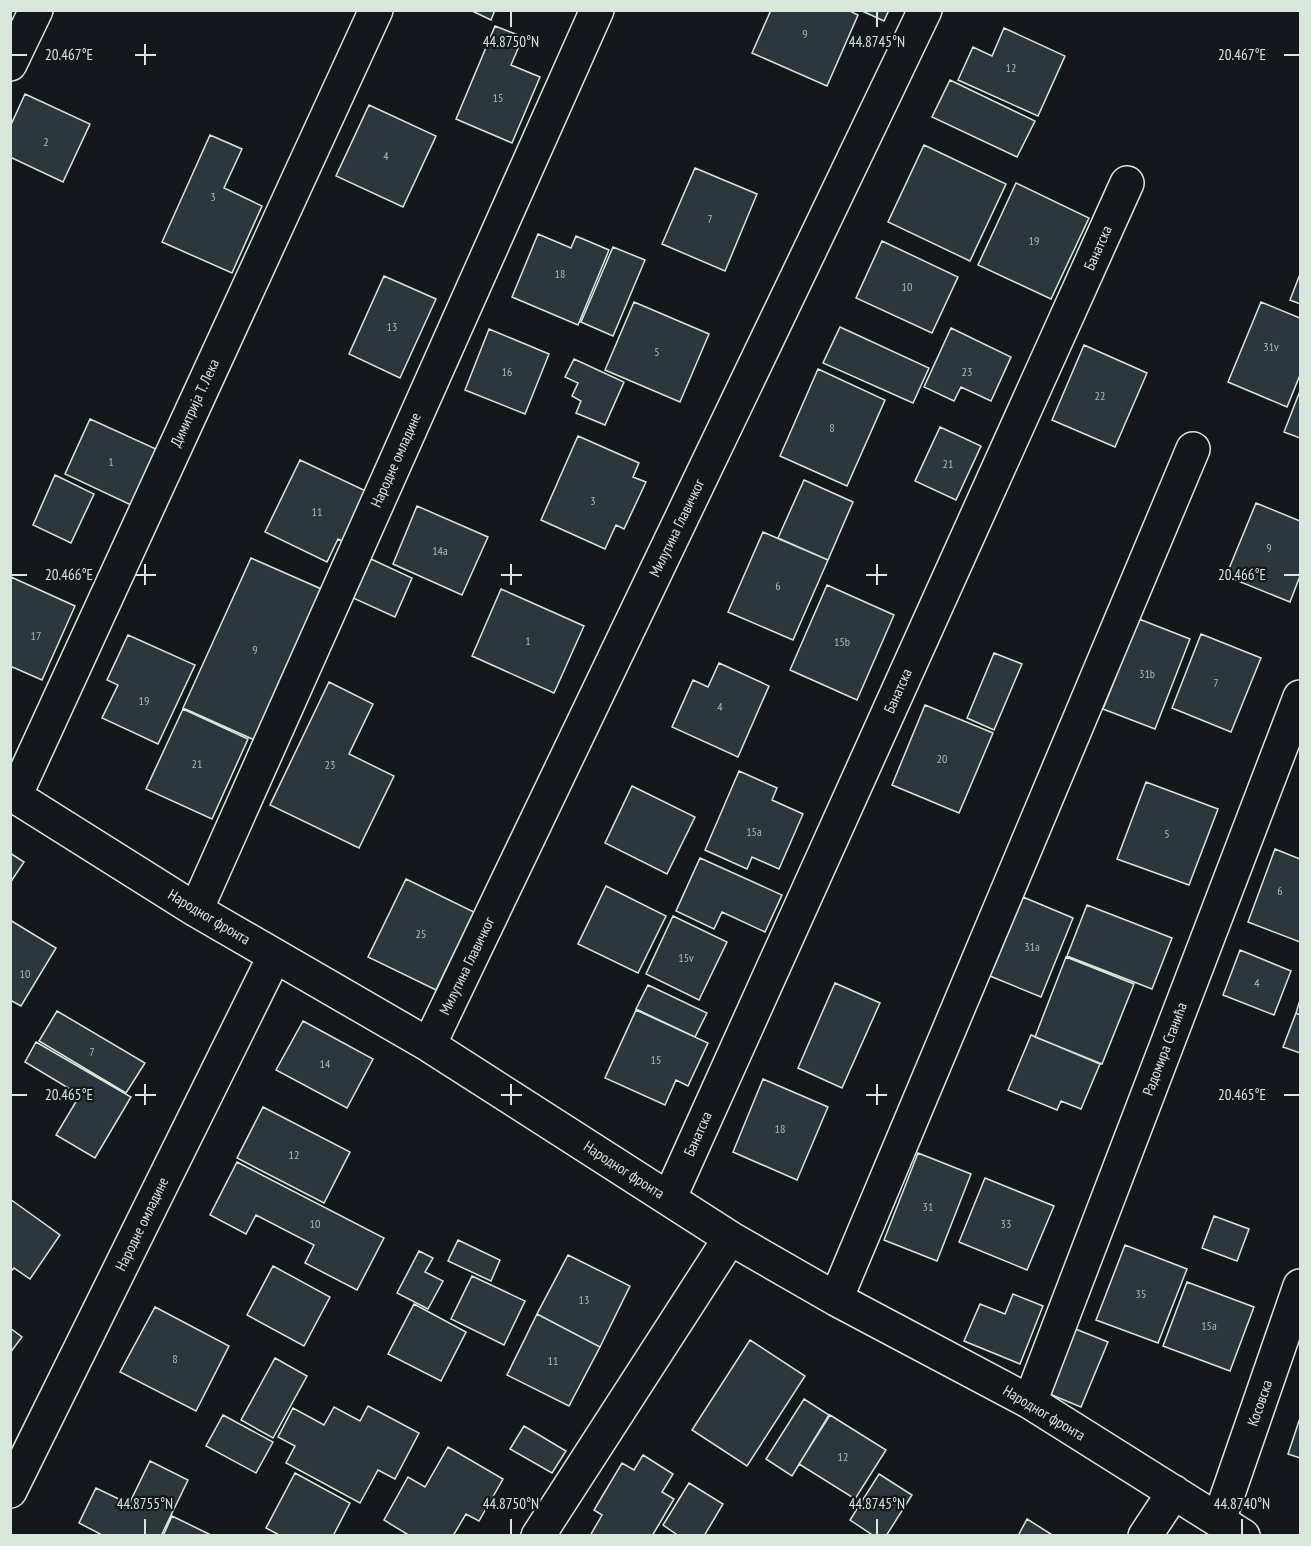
<svg xmlns="http://www.w3.org/2000/svg" width="1311" height="1546" viewBox="0 0 1311 1546" font-family="'PT Sans Narrow',sans-serif">
	<rect width="100%" height="100%" fill="#14181c"/>
	<path fill="#2c363c" stroke="#d8e6dc" stroke-width="1.5" d="M470,10H495L491,20Z
		M771,10H848L858,15L827,86L752,53Z
		M860,10H889L884,21Z
		M495,26L523,37L511,65L540,77L512,143L456,119Z
		M1004,28L1065,56L1038,116L958,80L973,47L992,56Z
		M950,80L1035,121L1017,157L932,117Z
		M25,94L90,124L63,182L10,157V127Z
		M369,105L436,136L403,207L336,176Z
		M210,135L242,149L224,188L262,206L232,273L162,242Z
		M924,145L1006,184L970,261L888,222Z
		M695,168L757,194L725,271L662,244Z
		M1016,183L1089,218L1051,299L978,265Z
		M538,234L571,248L576,236L609,250L578,325L512,297Z
		M882,241L958,277L932,333L856,298Z
		M613,247L645,260L613,336L581,322Z
		M1300,274V304L1290,300Z
		M384,276L436,299L400,378L349,354Z
		M634,302L709,334L680,402L605,370Z
		M1261,302L1300,318V375L1287,407L1228,382Z
		M840,327L929,368L913,403L823,363Z
		M951,328L1011,357L991,401L961,387L954,401L924,387Z
		M489,329L549,354L525,414L465,390Z
		M1084,345L1147,373L1115,447L1052,420Z
		M574,359L624,382L605,425L576,413L581,401L572,396L578,383L565,377Z
		M818,369L885,400L847,486L780,456Z
		M1300,391V438L1284,432Z
		M90,419L156,449L131,505L65,474Z
		M940,427L981,446L956,500L915,481Z
		M578,436L639,463L633,477L646,482L624,529L616,525L605,549L541,520Z
		M300,460L368,492L344,542L338,539L327,562L265,532Z
		M55,475L94,494L71,543L33,525Z
		M804,480L853,502L828,560L778,538Z
		M1256,503L1300,521V576L1290,602L1226,576Z
		M417,506L488,537L462,595L393,564Z
		M763,532L828,560L793,640L728,612Z
		M251,558L326,591L259,742L183,708Z
		M371,559L412,578L395,617L353,598Z
		M11,577L75,606L42,680L10,666Z
		M827,585L894,615L857,700L790,670Z
		M501,589L584,626L554,693L472,656Z
		M1139,619L1190,639L1155,729L1103,709Z
		M1201,634L1261,658L1231,732L1172,708Z
		M128,635L195,665L158,744L102,718L118,685L107,680Z
		M994,653L1022,664L994,730L967,718Z
		M719,663L769,686L738,757L672,727L693,680L708,687Z
		M329,682L373,704L349,754L394,776L359,848L270,805Z
		M925,705L993,733L959,813L892,785Z
		M183,709L248,739L212,819L146,789Z
		M739,771L777,788L772,800L803,814L779,869L752,857L747,869L705,850Z
		M1146,782L1218,809L1189,885L1117,859Z
		M632,786L695,817L667,874L605,843Z
		M1275,849L1300,859V942L1248,922Z
		M10,853L24,862L10,883Z
		M700,858L782,895L765,932L722,912L714,929L676,911Z
		M406,879L474,912L436,990L368,957Z
		M606,886L666,916L638,973L578,944Z
		M1023,897L1073,918L1041,997L990,976Z
		M1087,905L1172,938L1152,989L1067,956Z
		M673,916L727,942L699,1000L646,974Z
		M10,920L56,948L21,1006L10,1000Z
		M1240,950L1291,971L1274,1015L1223,995Z
		M1066,957L1134,984L1102,1064L1035,1037Z
		M835,983L880,1003L842,1088L798,1068Z
		M648,985L707,1013L695,1037L636,1009Z
		M1300,1000V1015L1296,1013Z
		M636,1010L708,1043L688,1086L676,1080L665,1105L605,1078Z
		M57,1011L145,1063L126,1093L39,1041Z
		M1296,1013L1300,1015V1053L1283,1047Z
		M303,1021L373,1059L347,1108L276,1070Z
		M1031,1035L1100,1064L1081,1109L1061,1101L1057,1110L1008,1090Z
		M36,1042L131,1097L95,1158L56,1135L80,1095L25,1062Z
		M763,1079L828,1107L797,1180L733,1152Z
		M263,1107L350,1152L324,1203L237,1158Z
		M918,1153L971,1174L937,1261L884,1240Z
		M237,1162L384,1238L357,1290L305,1263L314,1245L256,1215L246,1234L210,1215Z
		M985,1178L1054,1206L1027,1270L959,1242Z
		M10,1199L60,1235L30,1279L14,1268L10,1272Z
		M1214,1216L1249,1229L1237,1261L1202,1248Z
		M458,1240L500,1260L491,1281L448,1261Z
		M1125,1245L1187,1269L1158,1343L1096,1320Z
		M419,1251L433,1258L425,1272L443,1281L428,1309L397,1293Z
		M568,1255L630,1286L600,1347L537,1314Z
		M273,1266L330,1297L304,1346L247,1315Z
		M472,1276L525,1301L504,1345L451,1319Z
		M1187,1282L1254,1307L1230,1371L1163,1346Z
		M1013,1294L1043,1306L1020,1364L964,1341L980,1304L1005,1314Z
		M414,1304L466,1332L441,1381L388,1354Z
		M155,1307L229,1346L196,1411L120,1372Z
		M537,1314L600,1347L569,1406L507,1375Z
		M10,1328L22,1337L10,1353Z
		M1073,1328L1108,1342L1081,1407L1047,1393Z
		M750,1340L805,1376L747,1466L692,1430Z
		M275,1358L307,1376L273,1438L241,1420Z
		M804,1399L829,1415L792,1476L766,1459Z
		M368,1406L419,1433L395,1479L378,1470L360,1503L286,1463L295,1446L278,1437L293,1408L324,1425L334,1407L360,1421Z
		M223,1415L273,1442L256,1473L206,1446Z
		M830,1415L886,1450L855,1499L799,1464Z
		M1300,1418V1458L1288,1454Z
		M524,1426L566,1451L552,1473L510,1449Z
		M448,1447L503,1479L479,1521L466,1514L453,1536H410L384,1520L408,1477L425,1487Z
		M643,1455L673,1474L662,1492L674,1499L652,1536H590L602,1515L594,1510L622,1463L634,1470Z
		M150,1461L188,1480L161,1536H104L79,1523L96,1488L129,1504Z
		M295,1473L350,1503L333,1536H281L266,1528Z
		M879,1474L912,1495L886,1536H874L850,1520Z
		M689,1483L723,1504L704,1536H679L663,1525Z
		M172,1516L213,1536H163Z
		M1027,1519L1054,1536H1018Z"/>
	<g fill="none" stroke-linecap="round" stroke-linejoin="round">
		<g stroke="#d8e6dc" stroke-width="36">
			<path id="minor" d="M10,64L36,10
				M10,793L196,910L429,1045L730,1238L836,1299L1030,1402L1243,1536
				M15,796L376,10
				M196,910L597,10
				M429,1045L925,10
				M669,1199L1127,183
				M836,1299L1193,449
				M1030,1402L1300,697
				M10,1491L274,957
				M1219,1520L1300,1286
				M538,1536L730,1238
				M1145,1536L1174,1492"/>
		</g>
		<use href="#minor" stroke="#14181c" stroke-width="33"/>
	</g>
	<path fill="none" stroke="#d8e6dc" stroke-width="2" d="M511,12V27M877,12V27M145,44V65M12,55H27M135,55H156M1284,55H1299M145,564V585M511,564V585M877,564V585M12,575H27M135,575H156M501,575H522M866,575H887M1284,575H1299M145,1084V1105M511,1084V1105M877,1084V1105M12,1095H27M135,1095H156M501,1095H522M866,1095H887M1284,1095H1299M145,1519V1534M511,1519V1534M877,1519V1534M1242,1519V1534"/>
	<g text-anchor="middle" stroke-width="4.5" stroke-linejoin="round" paint-order="stroke">
		<g font-size="12" fill="#adbab4">
			<text x="805" y="38">9</text>
			<text x="1011" y="72">12</text>
			<text x="498" y="102">15</text>
			<text x="46" y="146">2</text>
			<text x="386" y="160">4</text>
			<text x="213" y="201">3</text>
			<text x="710" y="223">7</text>
			<text x="1034" y="245">19</text>
			<text x="560" y="278">18</text>
			<text x="907" y="291">10</text>
			<text x="392" y="331">13</text>
			<text x="1271" y="351">31v</text>
			<text x="657" y="356">5</text>
			<text x="507" y="376">16</text>
			<text x="967" y="376">23</text>
			<text x="1100" y="400">22</text>
			<text x="832" y="432">8</text>
			<text x="111" y="466">1</text>
			<text x="948" y="468">21</text>
			<text x="593" y="505">3</text>
			<text x="317" y="516">11</text>
			<text x="1269" y="552">9</text>
			<text x="440" y="555">14a</text>
			<text x="778" y="590">6</text>
			<text x="36" y="640">17</text>
			<text x="528" y="645">1</text>
			<text x="842" y="646">15b</text>
			<text x="255" y="654">9</text>
			<text x="1147" y="678">31b</text>
			<text x="1216" y="687">7</text>
			<text x="144" y="705">19</text>
			<text x="720" y="711">4</text>
			<text x="942" y="763">20</text>
			<text x="197" y="768">21</text>
			<text x="330" y="769">23</text>
			<text x="754" y="836">15a</text>
			<text x="1167" y="838">5</text>
			<text x="1280" y="895">6</text>
			<text x="421" y="938">25</text>
			<text x="1032" y="951">31a</text>
			<text x="686" y="962">15v</text>
			<text x="25" y="978">10</text>
			<text x="1257" y="987">4</text>
			<text x="92" y="1056">7</text>
			<text x="656" y="1064">15</text>
			<text x="325" y="1068">14</text>
			<text x="780" y="1133">18</text>
			<text x="294" y="1159">12</text>
			<text x="928" y="1211">31</text>
			<text x="315" y="1228">10</text>
			<text x="1006" y="1228">33</text>
			<text x="1141" y="1298">35</text>
			<text x="584" y="1304">13</text>
			<text x="1209" y="1330">15a</text>
			<text x="175" y="1363">8</text>
			<text x="553" y="1365">11</text>
			<text x="843" y="1461">12</text>
		</g>
		<g font-size="15" fill="#d8e6dc" stroke="#14181c">
			<text transform="translate(1098 248) rotate(-66)" y="5">Банатска</text>
			<text transform="translate(195 403) rotate(-65)" y="5">Димитрија Т. Лека</text>
			<text transform="translate(396 460) rotate(-66)" y="5">Народне омладине</text>
			<text transform="translate(677 528) rotate(-64)" y="5">Милутина Главичког</text>
			<text transform="translate(898 691) rotate(-66)" y="5">Банатска</text>
			<text transform="translate(209 917) rotate(31)" y="5">Народног фронта</text>
			<text transform="translate(467 966) rotate(-64)" y="5">Милутина Главичког</text>
			<text transform="translate(1165 1049) rotate(-69)" y="5">Радомира Станића</text>
			<text transform="translate(698 1134) rotate(-66)" y="5">Банатска</text>
			<text transform="translate(624 1170) rotate(33)" y="5">Народног фронта</text>
			<text transform="translate(142 1224) rotate(-64)" y="5">Народне омладине</text>
			<text transform="translate(1260 1403) rotate(-71)" y="5">Косовска</text>
			<text transform="translate(1044 1413) rotate(31)" y="5">Народног фронта</text>
		</g>
	</g>
	<g font-size="15" text-anchor="middle" fill="#d8e6dc" stroke="#14181c" stroke-width="4.5" stroke-linejoin="round" paint-order="stroke">
		<text x="511" y="47">44.8750°N</text>
		<text x="877" y="47">44.8745°N</text>
		<text x="1242" y="60">20.467°E</text>
		<text x="69" y="60">20.467°E</text>
		<text x="1242" y="580">20.466°E</text>
		<text x="69" y="580">20.466°E</text>
		<text x="1242" y="1100">20.465°E</text>
		<text x="69" y="1100">20.465°E</text>
		<text x="145" y="1509">44.8755°N</text>
		<text x="511" y="1509">44.8750°N</text>
		<text x="877" y="1509">44.8745°N</text>
		<text x="1242" y="1509">44.8740°N</text>
	</g>
	<rect width="1311" height="1546" fill="none" stroke="#d8e6dc" stroke-width="24"/>
</svg>
